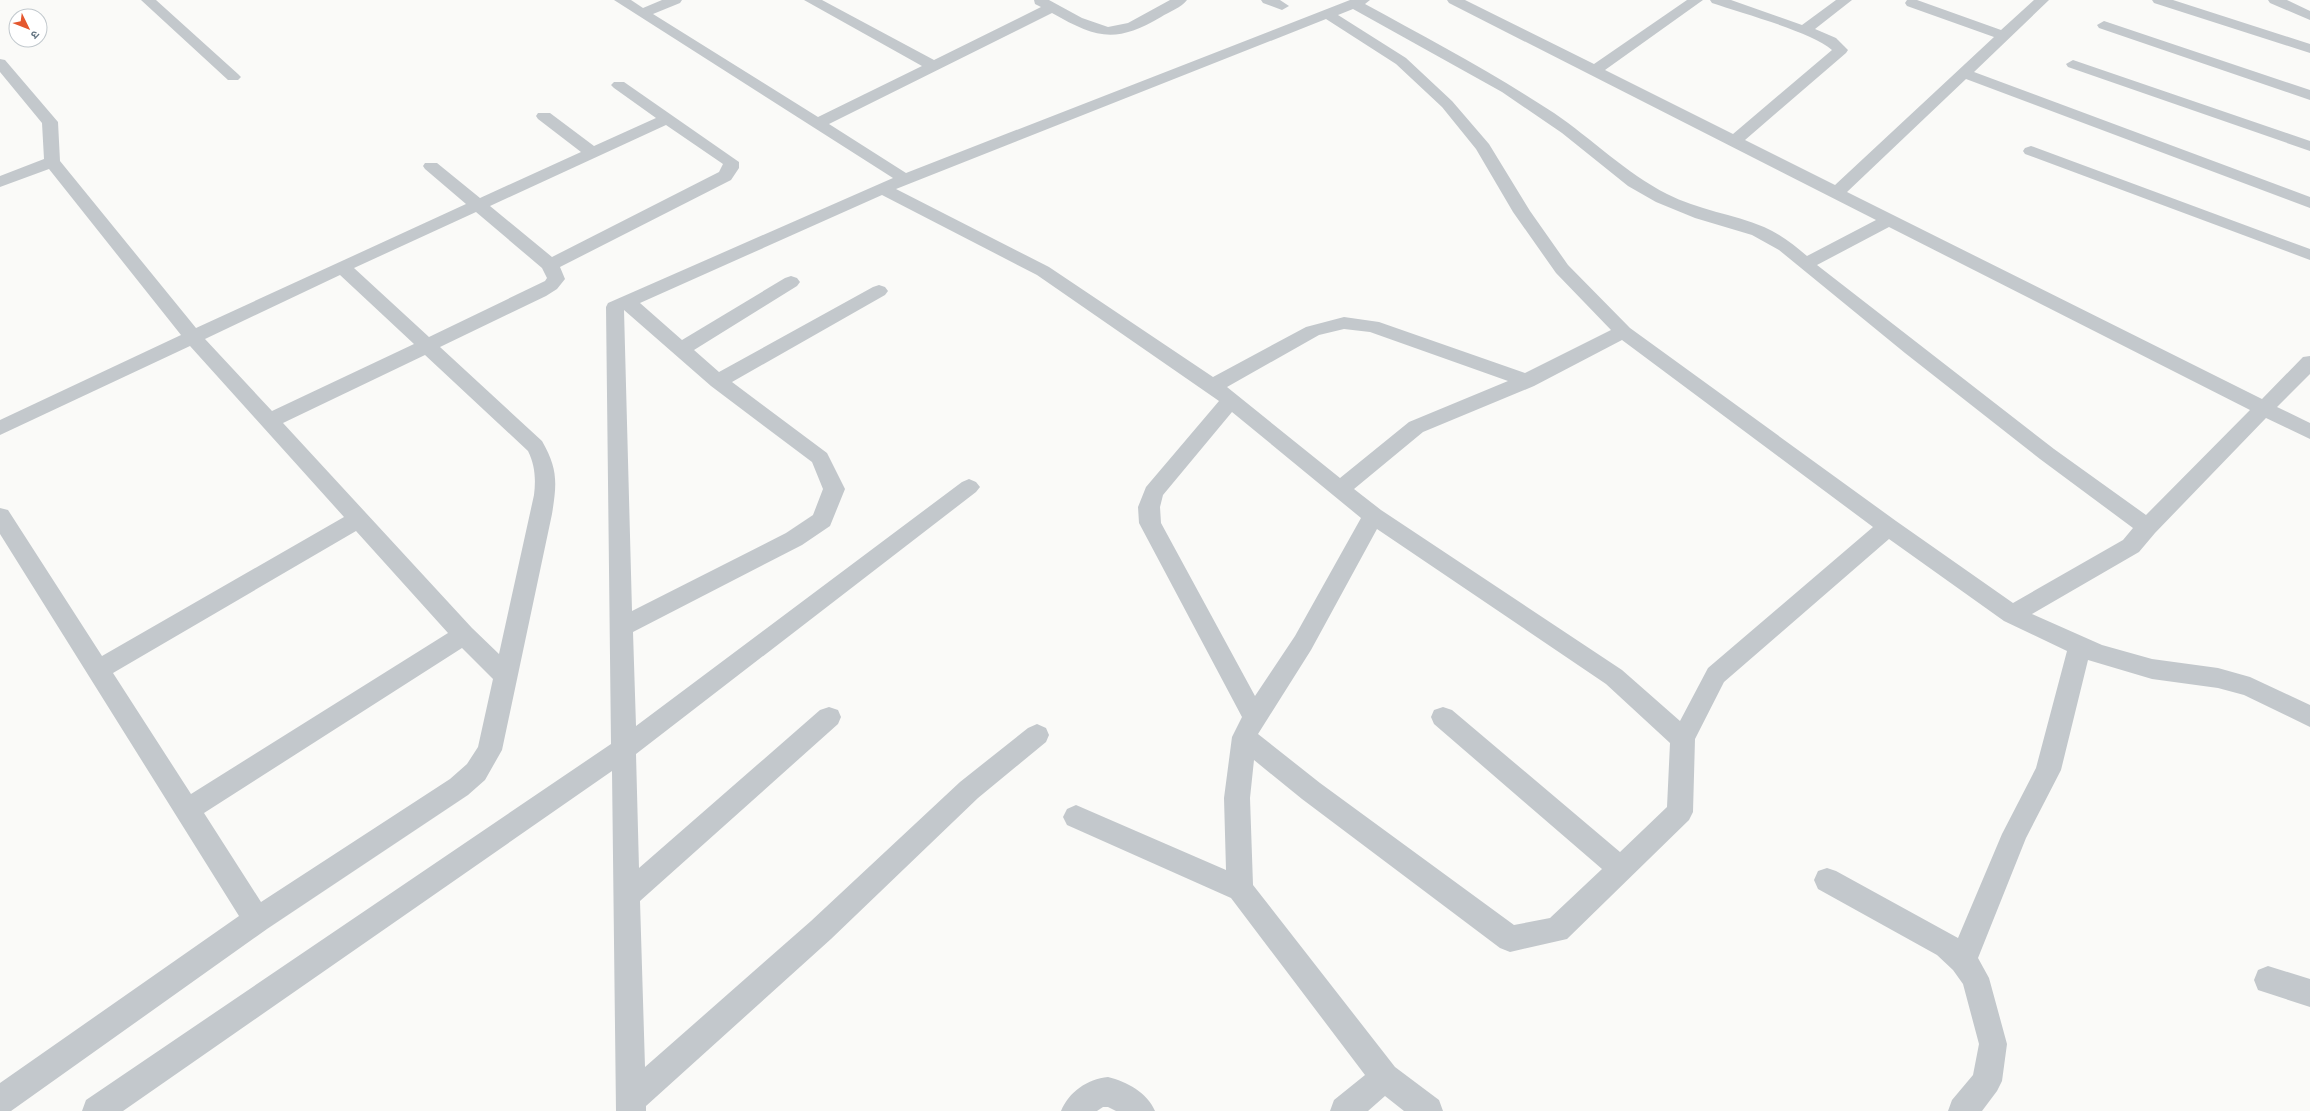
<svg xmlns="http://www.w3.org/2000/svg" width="2310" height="1111" viewBox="0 0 2310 1111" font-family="'Alegreya Sans','Noto Sans Devanagari',sans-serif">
	<rect width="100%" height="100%" fill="#fafaf8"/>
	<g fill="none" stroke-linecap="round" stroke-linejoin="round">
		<path fill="#c3c8cc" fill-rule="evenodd" d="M141,0H156L238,74L241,77L238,80H228Z
			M614,0H631L643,8L662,0H682L680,3L653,14L818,117L922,66L804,0H822L934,60L1041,7L1035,4L1034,0H1049L1082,18L1108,27L1128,23L1170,0H1187C1182,7 1169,12 1161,17C1115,44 1096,38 1052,13L829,124L906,173L1350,0H1370L1365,4C1429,39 1493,73 1554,113C1592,139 1626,173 1667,194C1698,210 1733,214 1764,227C1780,234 1794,245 1807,256L1876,220L1449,3L1447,0H1465L1594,64L1687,0H1703L1605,70L1733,134L1832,50C1812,32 1741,13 1712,3L1710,0H1731L1802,25L1836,0H1852L1815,29L1836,38L1848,50L1846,53L1745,140L1835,185L1994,37L1907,6L1905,3L1907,0H1917L2001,30L2034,0H2049L1974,72L2310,197V208L1966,79L1847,192L2262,399L2303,357L2310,356V374L2277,407L2310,423V439L2266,418L2155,533L2139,552L2032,614L2102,645L2152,659L2218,668L2250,677L2310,705V727L2244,695L2218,688L2152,679L2088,660L2061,770L2026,838L1978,958L1989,978L2007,1044L2002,1081L1997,1091L1982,1111H1948L1952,1100L1973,1075L1979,1044L1963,984L1953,970L1937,955L1818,889L1814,880L1818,871L1827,868L1836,871L1958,938L2002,834L2036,768L2067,651L2004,621L1889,539L1724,682L1695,739L1693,812L1689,820L1567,939L1510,952L1500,948L1302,799L1254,760L1250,798L1253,885L1395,1067L1439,1100L1443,1111H1404L1385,1096L1368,1111H1330L1334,1100L1365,1075L1231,898L1067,825L1063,817L1067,809L1076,805L1226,870L1224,798L1232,737L1242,717L1139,523L1138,507L1146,487L1219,401L1037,275L882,195L640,303L682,340L785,278L791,276L797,278L800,282L797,286L694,350L719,372L873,287L879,285L885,287L888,291L885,295L732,382L827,453L845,489L830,526L802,545L633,632L636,726L962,482L969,479L976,482L980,487L976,492L636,754L639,868L820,710L829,707L838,710L841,717L838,724L640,901L645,1067L811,921L960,782L1028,728L1037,724L1046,728L1049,735L1046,742L978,798L831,939L646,1106V1111H616L612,771L123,1111H82L86,1100L611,744L606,307L608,303L893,178ZM1353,9L1502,92L1562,133L1628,186L1656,202L1695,218L1752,235L1779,250L1905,353L2040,459L2133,528L2123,540L2013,603L1896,521L1630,328L1568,265L1530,211L1489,144L1452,101L1406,58L1338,15ZM1326,19L1396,64L1442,107L1476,149L1513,212L1556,273L1611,330L1525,373L1379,322L1344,317L1306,327L1213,377L1049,267L896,189ZM1889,227L2250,410L2146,515L2054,449L1817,265ZM624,310L711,386L812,462L823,489L813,515L786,533L632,611ZM1344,329L1370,332L1508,381L1409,422L1340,478L1227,387L1319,335ZM1622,340L1873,527L1708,668L1680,721L1622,670L1381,510L1354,489L1423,432L1534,386ZM1232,412L1361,518L1295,636L1255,696L1161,523L1160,507L1163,495ZM1377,529L1606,684L1670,743L1667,807L1620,852L1452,710L1443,707L1434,710L1431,717L1434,724L1602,869L1550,918L1514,925L1320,783L1258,734L1311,650Z
			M1261,0H1280L1289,6L1282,10L1263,3Z
			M2152,0H2173L2310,44V53L2154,3Z
			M2268,0H2287L2310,11V20L2270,3Z
			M2104,21L2310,90V100L2099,28L2097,25Z
			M0,59L5,60L58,122L60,161L196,328L466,204L425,169L423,166L425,163H437L480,198L581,152L538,119L536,116L538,113H550L594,146L656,118L614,88L611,85L614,82H624L739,162V168L731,180L560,267L565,279L557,289L546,296L440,347L542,441C558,469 557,483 552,514L502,750L485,780L468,795L267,929L11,1111H0V1083L239,916L0,534V508L8,510L102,656L344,517L190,346L0,435V420L181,335L49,169L0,187V176L44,159L42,123L0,72ZM666,125L723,164L719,172L552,257L490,206ZM476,212L542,268L547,278L545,281L429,337L354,268ZM340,275L414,344L272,411L205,339ZM425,355L528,451C535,465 536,479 534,495L499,654L472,628L283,423ZM356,531L448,633L191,794L113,673ZM462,648L493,679L478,747L467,764L450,779L261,902L204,813Z
			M2073,60L2310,141V151L2068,67L2066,64Z
			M2031,146L2310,249V260L2025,154L2023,151L2025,148Z
			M2268,966L2310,979V1007L2258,990L2254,980L2258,970Z
			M1108,1077C1127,1082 1147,1092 1155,1111H1116L1108,1107H1103L1097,1111H1061C1069,1092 1087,1079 1108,1077Z"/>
	</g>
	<g transform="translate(28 28) rotate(133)"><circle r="19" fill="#ffffff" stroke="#c1c8cd"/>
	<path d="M0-3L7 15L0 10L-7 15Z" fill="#e4572e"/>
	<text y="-6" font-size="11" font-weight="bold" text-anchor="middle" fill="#657683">उ</text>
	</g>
</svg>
